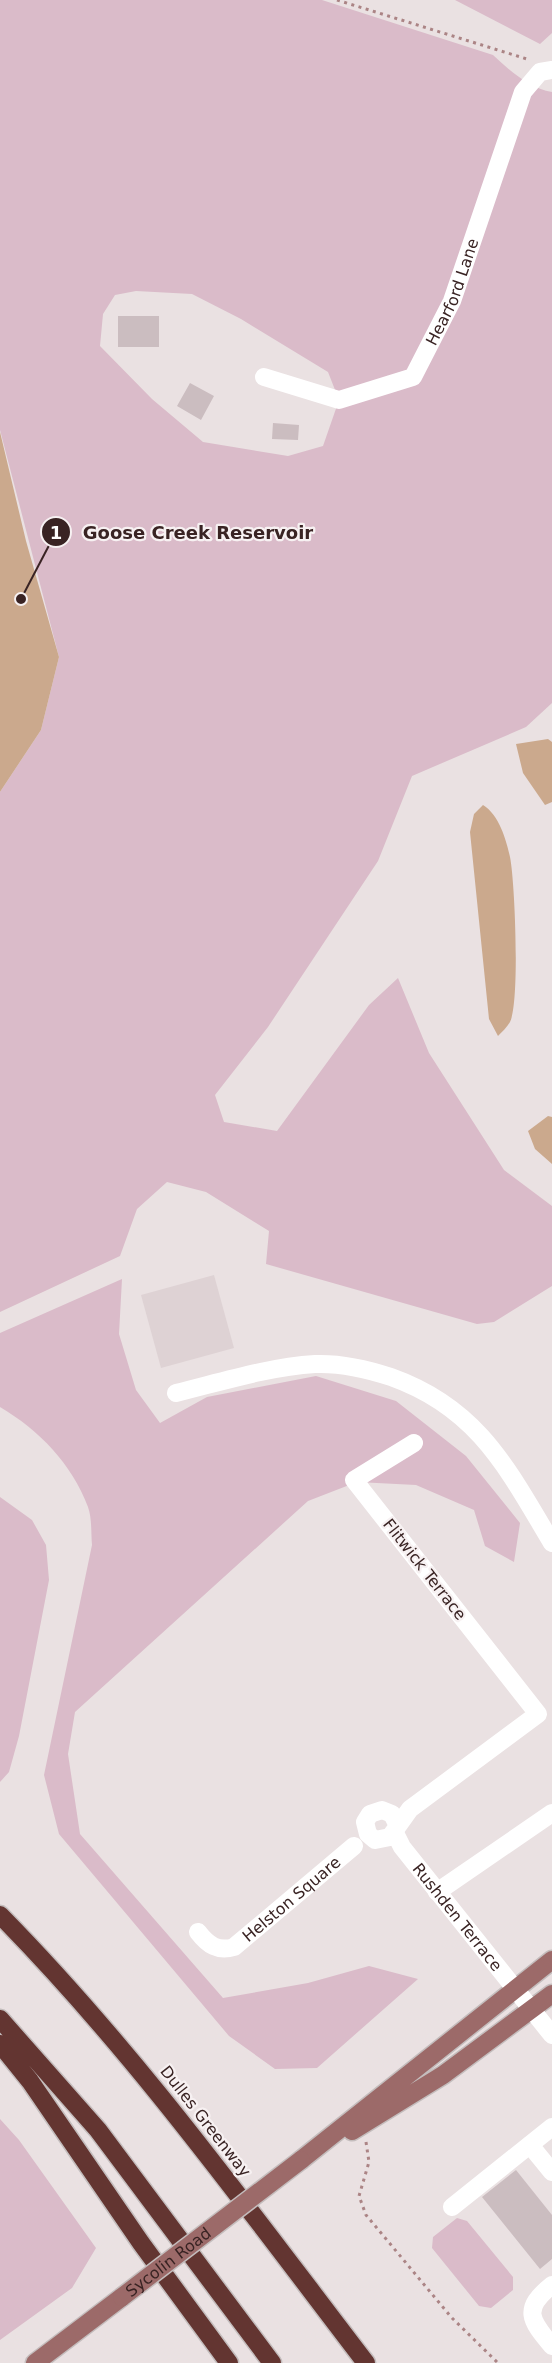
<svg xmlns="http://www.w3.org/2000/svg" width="552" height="2363" viewBox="0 0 552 2363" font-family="'DejaVu Sans',sans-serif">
	<rect width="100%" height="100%" fill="#eae1e2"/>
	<path fill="#ded2d4" d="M214,1275L234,1348L161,1368L141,1295Z"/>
	<path fill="#dabbc9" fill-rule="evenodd" d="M0,0H322L493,55C509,70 529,88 552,92V703L526,727L412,776L378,861L268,1027L215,1095L224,1122L277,1131L369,1005L398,978L429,1053L504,1170L552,1206V1286L494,1322L477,1324L266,1264L269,1231L206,1192L167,1182L137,1209L120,1256L0,1312V792L41,730L59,657L0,430ZM136,291L192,294L241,319L328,372L339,400L323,446L288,456L203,442L152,399L100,346L103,314L115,295Z
		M455,0H552V33L540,44Z
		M122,1279L119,1334L136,1390L160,1423L207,1397L316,1376L396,1401L466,1456L520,1523L514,1562L485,1546L474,1510L416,1485L357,1482L308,1501L75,1712L68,1754L80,1834L223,1998L308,1983L369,1966L418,1979L317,2068L275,2069L229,2036L59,1834L44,1775L92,1545C91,1533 92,1518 88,1507C72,1464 39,1430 0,1407V1333Z
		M0,1497L32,1520L46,1545L49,1580L19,1736L9,1772L0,1782Z
		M0,2119L19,2140L96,2248L72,2288L0,2340Z
		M457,2218L467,2221L513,2277V2290L491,2308L479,2306L432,2248L433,2237Z"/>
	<path fill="#cba98d" d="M0,432L26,541L59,657L41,730L0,792Z
		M548,739L552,742V802L545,805L523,773L516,744Z
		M483,805C499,815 506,839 510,857C515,881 520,1002 510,1022C507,1027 502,1032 498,1036L489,1019L470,832L474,814Z
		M548,1116L552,1117V1164L535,1149L528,1131Z"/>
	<path fill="#cbbdc0" d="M118,316H159V347H118Z
		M190,383L214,396L201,420L177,406Z
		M273,423L299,425L298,440L272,439Z
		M516,2170L552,2215V2259L540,2269L482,2197Z"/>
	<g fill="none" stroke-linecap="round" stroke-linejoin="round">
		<g stroke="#c4bdbd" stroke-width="21">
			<path id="major" d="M352,2131L443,2075L552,1994
				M301,2160L552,1960
				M35,2363L122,2297"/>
		</g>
		<g stroke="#c4bdbd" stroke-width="21">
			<path id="highway" d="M0,1915C136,2053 248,2209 366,2363
				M0,2019L98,2130L272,2363
				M0,2044L30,2081L141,2243L229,2363"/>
		</g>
		<path stroke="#ab8485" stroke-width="3" stroke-dasharray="3 4.5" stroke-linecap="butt" d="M337,0L530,60
			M366,2142L369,2162L359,2196L366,2215L452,2318L498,2363"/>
		<g stroke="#fff" stroke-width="18">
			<path id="s1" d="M264,377L339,400L413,377L452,301L523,92L540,72L552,70"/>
			<path d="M176,1393C221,1382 268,1367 315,1364C340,1363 367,1369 391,1377C478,1408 507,1468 552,1543"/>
			<path d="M398,1826L392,1814L382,1810L370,1814L365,1822L368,1834L375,1840L390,1837L410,1809L538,1714L354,1480L414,1443"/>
			<path id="s2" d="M395,1833L402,1847L552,2035"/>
			<path d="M437,1892L552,1813"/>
			<path id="s3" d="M198,1932C208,1945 218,1952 234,1947L354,1846"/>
			<path d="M530,2145L552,2172"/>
			<path d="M452,2207L552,2127"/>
			<path d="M552,2285C522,2309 530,2320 552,2346"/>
		</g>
		<use href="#major" stroke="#9c6a69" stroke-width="18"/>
		<use href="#highway" stroke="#633531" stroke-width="18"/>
		<g stroke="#c4bdbd" stroke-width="21" stroke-linecap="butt">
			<g id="major-bridge">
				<path id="s4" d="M122,2297L301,2160"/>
			</g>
		</g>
		<use href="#major-bridge" stroke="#9c6a69" stroke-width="18"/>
	</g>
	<g text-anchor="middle" stroke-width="4.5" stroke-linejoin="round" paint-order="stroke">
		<g font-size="16" fill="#392323" stroke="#f7f1f2">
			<text dy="6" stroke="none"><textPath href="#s1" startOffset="250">Hearford Lane</textPath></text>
			<text transform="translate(425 1569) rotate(52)" y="6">Flitwick Terrace</text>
			<text dy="6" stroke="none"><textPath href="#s3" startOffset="117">Helston Square</textPath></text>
			<text dy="6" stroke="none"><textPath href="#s2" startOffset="105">Rushden Terrace</textPath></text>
			<text transform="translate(206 2121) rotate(52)" y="6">Dulles Greenway</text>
			<text dy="6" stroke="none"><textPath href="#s4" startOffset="58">Sycolin Road</textPath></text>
		</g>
	</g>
	<path fill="none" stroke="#392323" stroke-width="2" d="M21 599L56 532"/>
	<g fill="#392323" stroke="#f7f1f2" stroke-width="2">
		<circle cx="21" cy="599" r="6"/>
		<circle cx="56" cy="532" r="15"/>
	</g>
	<g font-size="18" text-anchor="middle" font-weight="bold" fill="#fff">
		<text x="56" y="539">1</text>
	</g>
	<g font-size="18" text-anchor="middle" font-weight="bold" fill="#392323" stroke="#f7f1f2" stroke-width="4.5" stroke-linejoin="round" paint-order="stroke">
		<text x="198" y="539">Goose Creek Reservoir</text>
	</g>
</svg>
